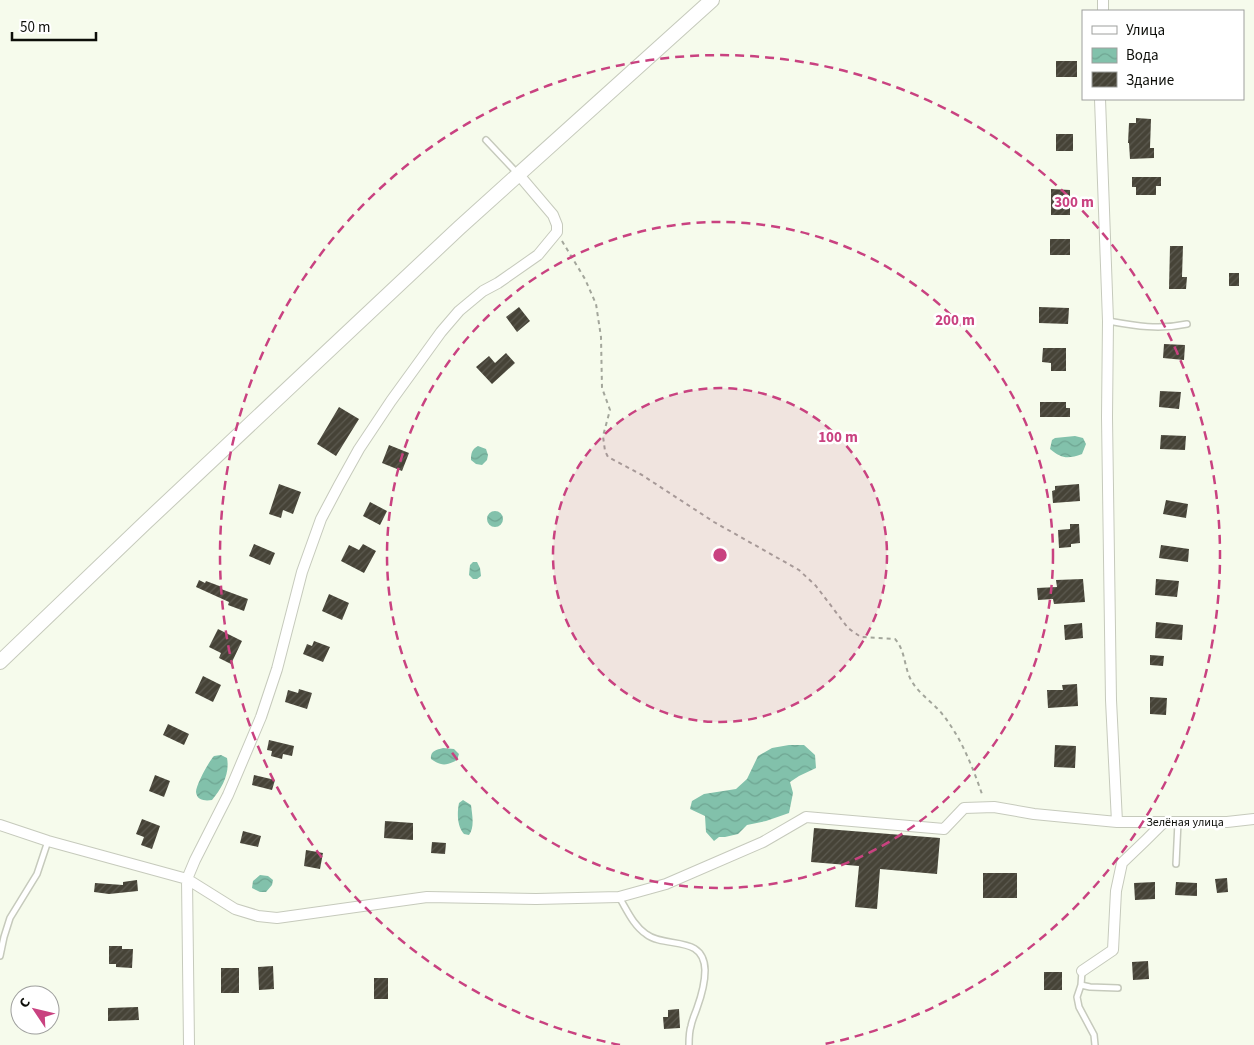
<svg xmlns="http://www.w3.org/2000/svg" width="1254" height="1045" viewBox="0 0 1254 1045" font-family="'Source Sans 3',sans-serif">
	<defs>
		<pattern id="water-waves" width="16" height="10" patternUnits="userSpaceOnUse" patternTransform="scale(1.25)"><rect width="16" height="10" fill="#82c1ab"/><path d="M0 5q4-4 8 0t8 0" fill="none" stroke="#6fa592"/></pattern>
		<pattern id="building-hatch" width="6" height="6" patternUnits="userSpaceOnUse" patternTransform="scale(1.25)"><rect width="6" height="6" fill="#464337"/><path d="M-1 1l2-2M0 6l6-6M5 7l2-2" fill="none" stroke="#5c5a50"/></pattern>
	</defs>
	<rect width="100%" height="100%" fill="#f6fbec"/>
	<path fill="url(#water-waves)" d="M1075,436L1083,438L1086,444L1082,454C1068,459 1062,459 1050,449L1052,440L1055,438Z
		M478,446L486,449L488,455L487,460L482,465L476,464L471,460C471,453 472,449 478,446Z
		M487 519a8 8 0 1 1 16 0a8 8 0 1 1-16 0Z
		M473,562H477L480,568L481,576L477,579H473L469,575L470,565Z
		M789,745H804L815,755L816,768L799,776L790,782L793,793L789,813L766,821L747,825L738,834L725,837H719L714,841L706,832L705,816L690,809L692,801L704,794L736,789L747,779L758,756L772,748Z
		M443,748L454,749L459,754L457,760C446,766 441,766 431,759C430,751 436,750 443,748Z
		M221,755L227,758C230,774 222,788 212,800C206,801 197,801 196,792C196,785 209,761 214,756Z
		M463,800L471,805C472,814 475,827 469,835L464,834C457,826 457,813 459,803Z
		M260,875L268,876L273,880L272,885L266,892H260L252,888L253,881Z"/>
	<path fill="url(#building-hatch)" d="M1056,61H1077V77H1056Z
		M1136,118L1151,119L1150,148H1154V158L1130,159L1129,143H1128L1129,123H1136Z
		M1056,134H1073V151H1056Z
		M1132,177H1161V186H1156V195H1136V187H1132Z
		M1051,189L1070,190V215H1051Z
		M1050,239H1070V255H1050Z
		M1170,246H1183L1182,277H1187L1186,289H1169Z
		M1229,273H1239V286H1229Z
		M519,307L530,321L517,332L506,317Z
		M1039,307L1069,308L1068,324L1039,323Z
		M1164,344L1185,345L1184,360L1163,358Z
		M1043,348H1066V371H1051V363L1042,362Z
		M506,353L515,363L492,384L476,367L489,356L495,363Z
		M1160,391L1181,392L1179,409L1159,407Z
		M1040,402H1066V408H1070V417H1040Z
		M339,407L359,419L336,456L317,444Z
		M1161,435L1186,436L1185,450L1160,449Z
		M389,445L409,453L402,471L382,463Z
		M279,484L301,492L293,514L283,510L281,518L269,514Z
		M1079,484L1080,501L1053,503L1052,491L1055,490V486Z
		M1166,500L1188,504L1186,518L1163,514Z
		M370,502L387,511L380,525L363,516Z
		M1070,524H1079L1080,543L1071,544V547L1059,548L1058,530L1070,529Z
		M254,544L275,553L270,565L249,556Z
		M363,544L376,551L364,573L341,561L349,545L359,550Z
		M1161,545L1189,549L1188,562L1159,558Z
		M1083,579L1085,602L1054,604L1053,599L1038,600L1037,588L1057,587L1056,580Z
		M1156,579L1179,581L1177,597L1155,595Z
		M199,580L205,583L206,581L222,587L221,589L248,599L244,611L228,605L229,602L196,587Z
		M329,594L349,603L342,620L322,611Z
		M1156,622L1183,625L1182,640L1155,638Z
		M1082,623L1083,638L1065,640L1064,625Z
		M218,629L242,641L231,664L219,658L221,653L209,647Z
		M314,641L330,647L323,662L303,654L307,644L312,646Z
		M1150,655L1164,656L1163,666L1150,665Z
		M203,676L221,685L213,702L195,693Z
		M1077,684L1078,706L1048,708L1047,690H1063L1062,685Z
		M299,689L312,693L307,709L285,702L288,690L298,693Z
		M1150,697L1167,698L1166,715L1150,714Z
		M168,724L189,734L184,745L163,735Z
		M269,740L294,746L292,756L283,754L282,759L271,756L272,751L267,750Z
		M1055,745L1076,746L1075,768L1054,767Z
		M155,775L170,781L164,797L149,791Z
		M254,775L275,780L272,790L252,785Z
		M142,819L160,826L152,849L141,845L144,837L136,834Z
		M385,821L413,823V840L384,838Z
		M814,828L940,838L937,874L880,869L877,909L855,907L859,866L811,862Z
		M243,831L261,836L258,847L240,843Z
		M432,842L446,843L445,854L431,853Z
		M306,850L323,853L320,869L304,866Z
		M983,873H1017V898H983Z
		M1227,878L1228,892L1217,893L1215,879Z
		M137,880L138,891L109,894L94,892L95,883L123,885V882Z
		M1155,882V899L1135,900L1134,883Z
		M1176,882L1197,883V896L1175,895Z
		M109,946H122V949H133L132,968L116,967V964H109Z
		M1148,961L1149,979L1133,980L1132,962Z
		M273,966L274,989L259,990L258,967Z
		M221,968H239V993H221Z
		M1044,972H1062V990H1044Z
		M374,978H388V999H374Z
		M138,1007L139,1020L108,1021V1008Z
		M679,1009L680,1028L664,1029L663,1017H668V1010Z"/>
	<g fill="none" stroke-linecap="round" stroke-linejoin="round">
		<g stroke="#c6cabc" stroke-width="8">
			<path id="service" d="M486,140L518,174
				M1108,321C1136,326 1159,330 1187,324
				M1176,864L1178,822
				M619,897C627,910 633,925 646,934C665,949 704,934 705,970C705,982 701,997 697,1008C695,1014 692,1020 691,1026C689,1032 689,1039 689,1045
				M0,956L4,937L10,918L37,874L48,841
				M1082,971L1081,985L1077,997L1079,1007L1094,1035L1095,1045
				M1081,985L1090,987L1118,988"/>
		</g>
		<g stroke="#c6cabc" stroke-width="12">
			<path id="minor" d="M1103,11V0
				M1100,99L1108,321L1107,417L1111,700L1117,822
				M0,825L48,841L187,879L235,909L258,916L277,918L427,897L536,899L619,897L666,884L763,842L806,817L944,829L964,808L994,807L1034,814L1117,822H1227L1254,819
				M1082,971L1113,950L1116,891L1122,863L1146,840L1164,822
				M189,1045L187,879L195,860L228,795L261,717L277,669L302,572L321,519L339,485L359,449L391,401L441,332L459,311L483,291L498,283L538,255L557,232V225L553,215L519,175"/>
		</g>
		<g stroke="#c6cabc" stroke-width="16">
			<path id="secondary" d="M0,662L145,523L459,228L712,0"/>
		</g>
		<path stroke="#a3a69b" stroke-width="2" stroke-dasharray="4 4" stroke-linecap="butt" d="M562,241L585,279L596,304L601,337L602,388L610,410L603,436L605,451L608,457L642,475L714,522L799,570L816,586L848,628L855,633L861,637L895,639C905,650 904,665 910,678C917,693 933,702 943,715C962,739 973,768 983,797"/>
		<use href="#service" stroke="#fff" stroke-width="5"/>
		<use href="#minor" stroke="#fff" stroke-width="10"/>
		<use href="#secondary" stroke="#fff" stroke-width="14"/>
	</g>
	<circle cx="720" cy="555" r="167" fill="#c94280" fill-opacity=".12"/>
	<g fill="none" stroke="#c94280" stroke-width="2.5" stroke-dasharray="9 6">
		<circle cx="720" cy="555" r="167"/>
		<circle cx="720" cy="555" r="333"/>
		<path d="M620 1045A500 500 0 1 1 820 1045"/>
	</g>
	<g text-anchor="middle" stroke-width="5" stroke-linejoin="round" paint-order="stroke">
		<g font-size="12" fill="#0d0e09" stroke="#fff">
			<text x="1185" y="826">Зелёная улица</text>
		</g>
	</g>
	<circle cx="720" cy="555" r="8" fill="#c94280" stroke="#fff" stroke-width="2.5"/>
	<g font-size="15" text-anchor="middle" font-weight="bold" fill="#c94280" stroke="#fff" stroke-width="5" stroke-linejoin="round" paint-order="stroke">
		<text x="1074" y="207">300 m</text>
		<text x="955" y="325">200 m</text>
		<text x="838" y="442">100 m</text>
	</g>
	<rect x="1082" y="10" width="162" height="90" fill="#ffffff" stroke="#9e9f9d"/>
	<rect x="1092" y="26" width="25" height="8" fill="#ffffff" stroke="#9e9f9d"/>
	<text x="1126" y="35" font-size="15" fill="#0d0e09">Улица</text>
	<rect x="1092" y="48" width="25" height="15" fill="url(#water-waves)" stroke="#9e9f9d"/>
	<text x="1126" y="60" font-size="15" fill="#0d0e09">Вода</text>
	<rect x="1092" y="72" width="25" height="15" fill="url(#building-hatch)" stroke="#9e9f9d"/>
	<text x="1126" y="85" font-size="15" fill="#0d0e09">Здание</text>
	<g transform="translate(35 1010) rotate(305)"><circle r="24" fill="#ffffff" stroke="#9e9f9d"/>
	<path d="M0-4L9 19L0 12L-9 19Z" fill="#c94280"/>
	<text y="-8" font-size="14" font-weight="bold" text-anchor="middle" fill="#0d0e09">С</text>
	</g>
	<path d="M12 32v8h84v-8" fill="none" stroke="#0d0e09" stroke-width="2.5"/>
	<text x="20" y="32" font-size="15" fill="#0d0e09" stroke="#ffffff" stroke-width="4" paint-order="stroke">50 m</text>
</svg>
